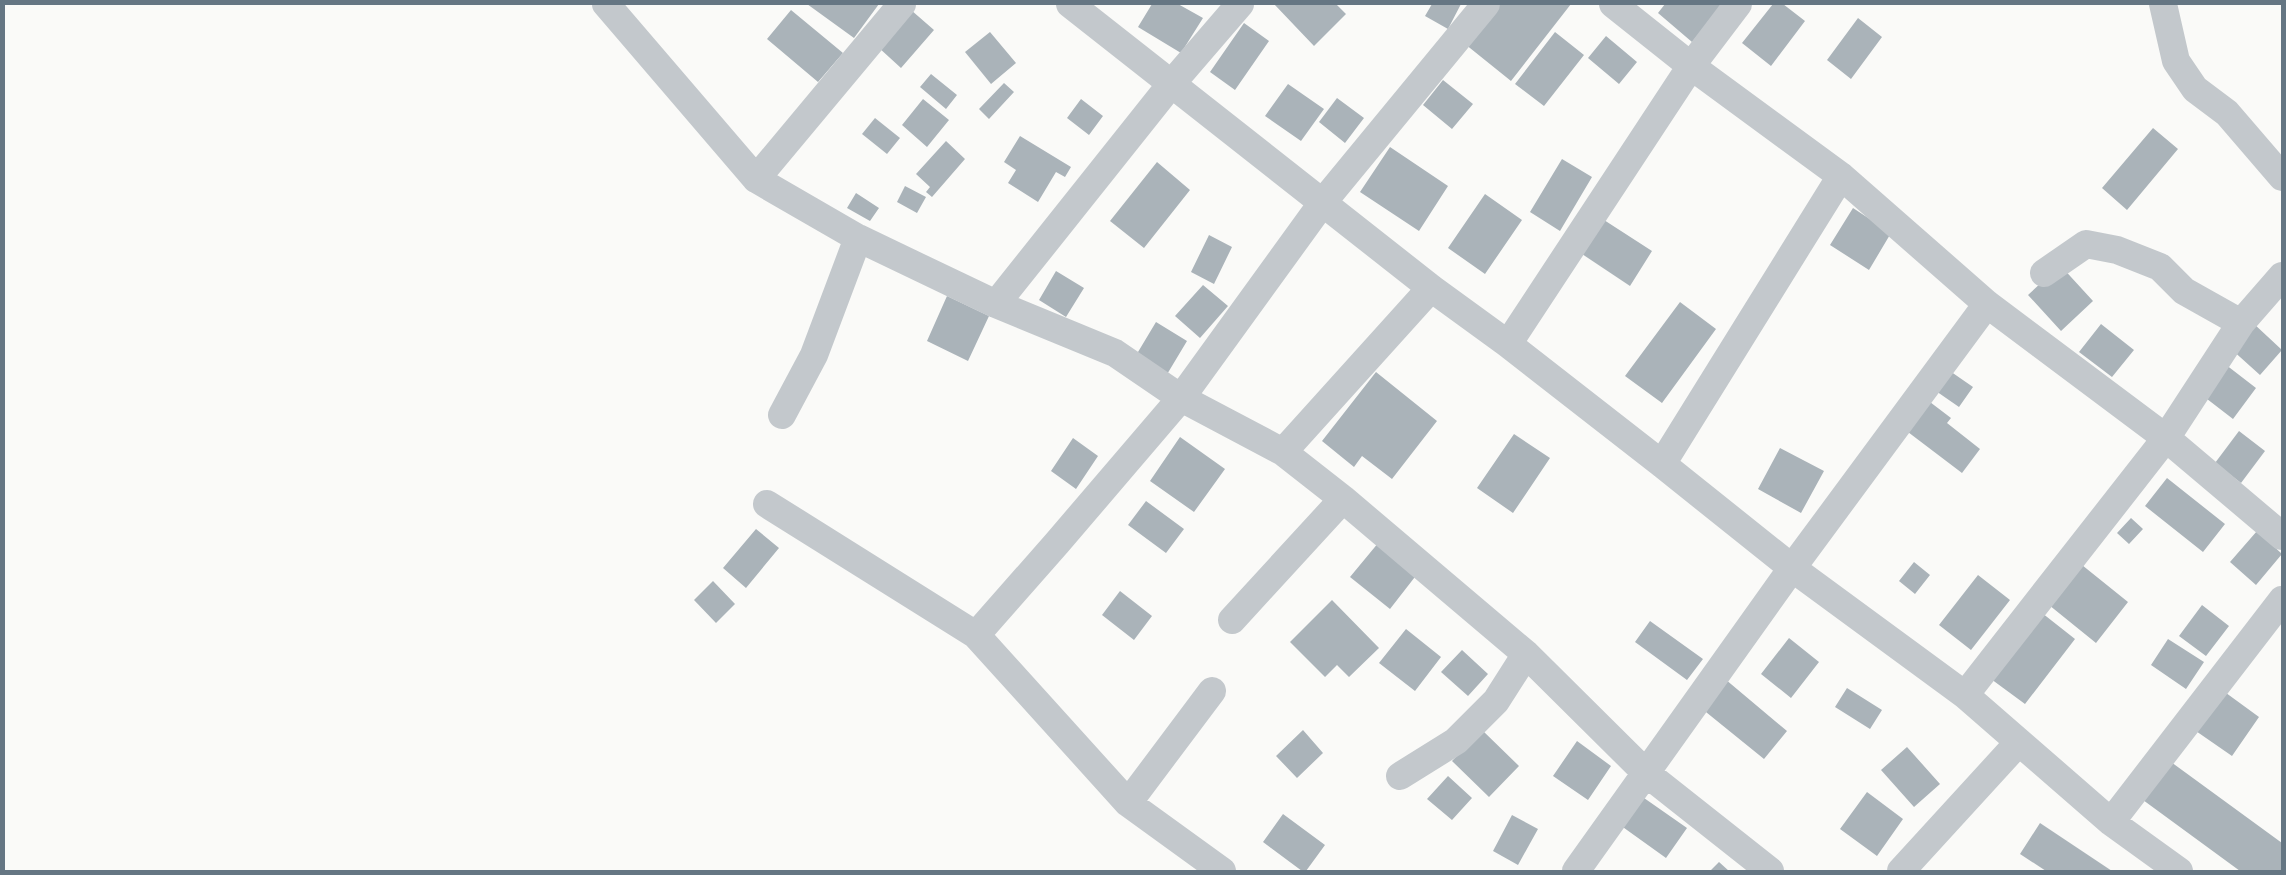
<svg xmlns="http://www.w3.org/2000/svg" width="2286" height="875" viewBox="0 0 2286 875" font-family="'PT Sans',sans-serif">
	<rect width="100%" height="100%" fill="#fafaf8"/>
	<path fill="#aab3b9" d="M807,4H879L854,38Z
		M1152,4H1178L1203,18L1181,53L1138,27Z
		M1274,4H1336L1346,14L1314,46Z
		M1432,4H1461L1448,29L1425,16Z
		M1497,4H1571L1511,81L1465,44Z
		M1665,4H1724L1692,42L1658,13Z
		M1773,4H1783L1805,21L1771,66L1742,43Z
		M791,10L843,53L818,82L767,39Z
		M911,10L934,30L901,68L878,47Z
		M1858,18L1882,37L1851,79L1827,60Z
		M1244,23L1269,41L1235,90L1210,72Z
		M990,32L1016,63L991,84L965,52Z
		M1555,32L1584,55L1544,106L1515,84Z
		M1606,36L1637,62L1619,84L1588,58Z
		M931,74L957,95L946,109L920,87Z
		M1443,80L1473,104L1452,129L1423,105Z
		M1004,83L1014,92L989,119L979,109Z
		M1288,84L1324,109L1301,141L1265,116Z
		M1337,98L1364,118L1345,143L1319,122Z
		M923,99L949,120L927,147L902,125Z
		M1081,99L1103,116L1089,135L1067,118Z
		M875,118L900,138L887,154L862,134Z
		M2153,128L2178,149L2127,210L2102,188Z
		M1020,136L1071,167L1065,177L1056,172L1038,202L1008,183L1016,170L1004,162Z
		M946,141L965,159L932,197L926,192L930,187L916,174Z
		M1390,147L1448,186L1419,231L1360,192Z
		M1562,159L1592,177L1560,231L1530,212Z
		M1157,162L1190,190L1144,248L1110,221Z
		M905,186L926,197L917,213L897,202Z
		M856,193L879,208L870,221L847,208Z
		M1485,194L1522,220L1485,274L1448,248Z
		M1853,208L1891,233L1869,270L1830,245Z
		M1604,220L1652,251L1630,286L1582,254Z
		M1209,235L1232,247L1214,284L1191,272Z
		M2060,265L2093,301L2061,331L2028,295Z
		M1056,271L1084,288L1066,317L1039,300Z
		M1203,285L1228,306L1200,338L1175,316Z
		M947,296L989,316L968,361L927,341Z
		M1680,302L1716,329L1662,403L1625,376Z
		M1156,322L1187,341L1166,376L1135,357Z
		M2253,323L2282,350L2260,375L2230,348Z
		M2101,324L2134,350L2112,377L2079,352Z
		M2221,361L2256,388L2233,419L2198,392Z
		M1947,369L1973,387L1959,407L1933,389Z
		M1376,372L1437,421L1392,479L1362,456L1354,467L1322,441Z
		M1926,399L1951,418L1947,423L1980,449L1962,473L1904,429Z
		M2239,431L2265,451L2241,483L2215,463Z
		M1514,434L1550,458L1513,513L1477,488Z
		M1180,437L1225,469L1194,512L1150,481Z
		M1073,438L1098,456L1076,489L1051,471Z
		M1780,448L1824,471L1801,513L1758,489Z
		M2167,478L2225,524L2203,552L2145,506Z
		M1146,501L1184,529L1166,553L1128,525Z
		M2131,518L2143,529L2129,544L2117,533Z
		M756,529L779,548L746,588L723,568Z
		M2257,531L2282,554L2256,585L2230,562Z
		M1379,542L1418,573L1390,609L1350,577Z
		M1914,562L1930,575L1915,594L1899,581Z
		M2082,565L2128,602L2096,643L2049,605Z
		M1978,575L2010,600L1971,650L1939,625Z
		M713,581L735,604L716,623L694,600Z
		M1120,591L1152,616L1134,640L1102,615Z
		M1332,600L1379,648L1349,677L1337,665L1325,677L1290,642Z
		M2202,605L2229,626L2206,656L2179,636Z
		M2042,613L2075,639L2025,704L1991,679Z
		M1650,621L1703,659L1687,680L1635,642Z
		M1406,629L1441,657L1415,691L1379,663Z
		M1789,638L1819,662L1791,698L1761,674Z
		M2168,639L2204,662L2186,689L2151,665Z
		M1462,650L1488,674L1468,696L1441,672Z
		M1725,679L1787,731L1764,759L1701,708Z
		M1847,688L1882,710L1870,729L1835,707Z
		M2222,690L2259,717L2232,756L2193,729Z
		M1303,730L1323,753L1297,778L1276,756Z
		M1482,730L1519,766L1489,797L1452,761Z
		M1577,741L1611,766L1588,800L1553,776Z
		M1907,747L1940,784L1914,807L1881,770Z
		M2171,762L2282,843V871H2240L2143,800Z
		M1448,776L1472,798L1452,820L1427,799Z
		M1634,791L1687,828L1666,858L1613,820Z
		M1867,792L1903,819L1877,856L1840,829Z
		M1283,814L1325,845L1306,871H1302L1263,842Z
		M1512,815L1538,829L1518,865L1493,851Z
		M2040,823L2112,871H2046L2020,854Z
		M1719,862L1729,871H1710Z"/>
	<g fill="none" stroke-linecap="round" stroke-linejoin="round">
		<path stroke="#c3c8cc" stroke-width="28" d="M606,4L756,179L858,238L996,304L1115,353L1181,398L1283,452L1343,499L1526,654L1646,773L1770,871
			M1070,4L1431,288L1508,344L1662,464L1792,568L1965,695L2111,822L2179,871
			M1613,4L1691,66L1841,176L1987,304L2166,438L2282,536
			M2163,4L2176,61L2195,89L2227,113L2282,177
			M756,179L902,4
			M2044,273L2086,244L2117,250L2160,267L2184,291L2241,323
			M996,304L1172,83L1240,4
			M1508,344L1691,66L1738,4
			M782,415L814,355L858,238
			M1283,452L1431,288
			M1662,464L1841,176
			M767,504L976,635L1128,803L1222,871
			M1232,620L1343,499
			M976,635L1057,543L1181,398L1323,202L1486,4
			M1965,695L2166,438L2241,323L2282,276
			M1400,776L1456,741L1496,701L1526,654
			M1128,803L1212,691
			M2111,822L2282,600
			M1576,871L1792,568L1987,304
			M1901,871L2019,742"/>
	</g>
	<rect width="2286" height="875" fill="none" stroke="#657683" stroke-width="10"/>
</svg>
